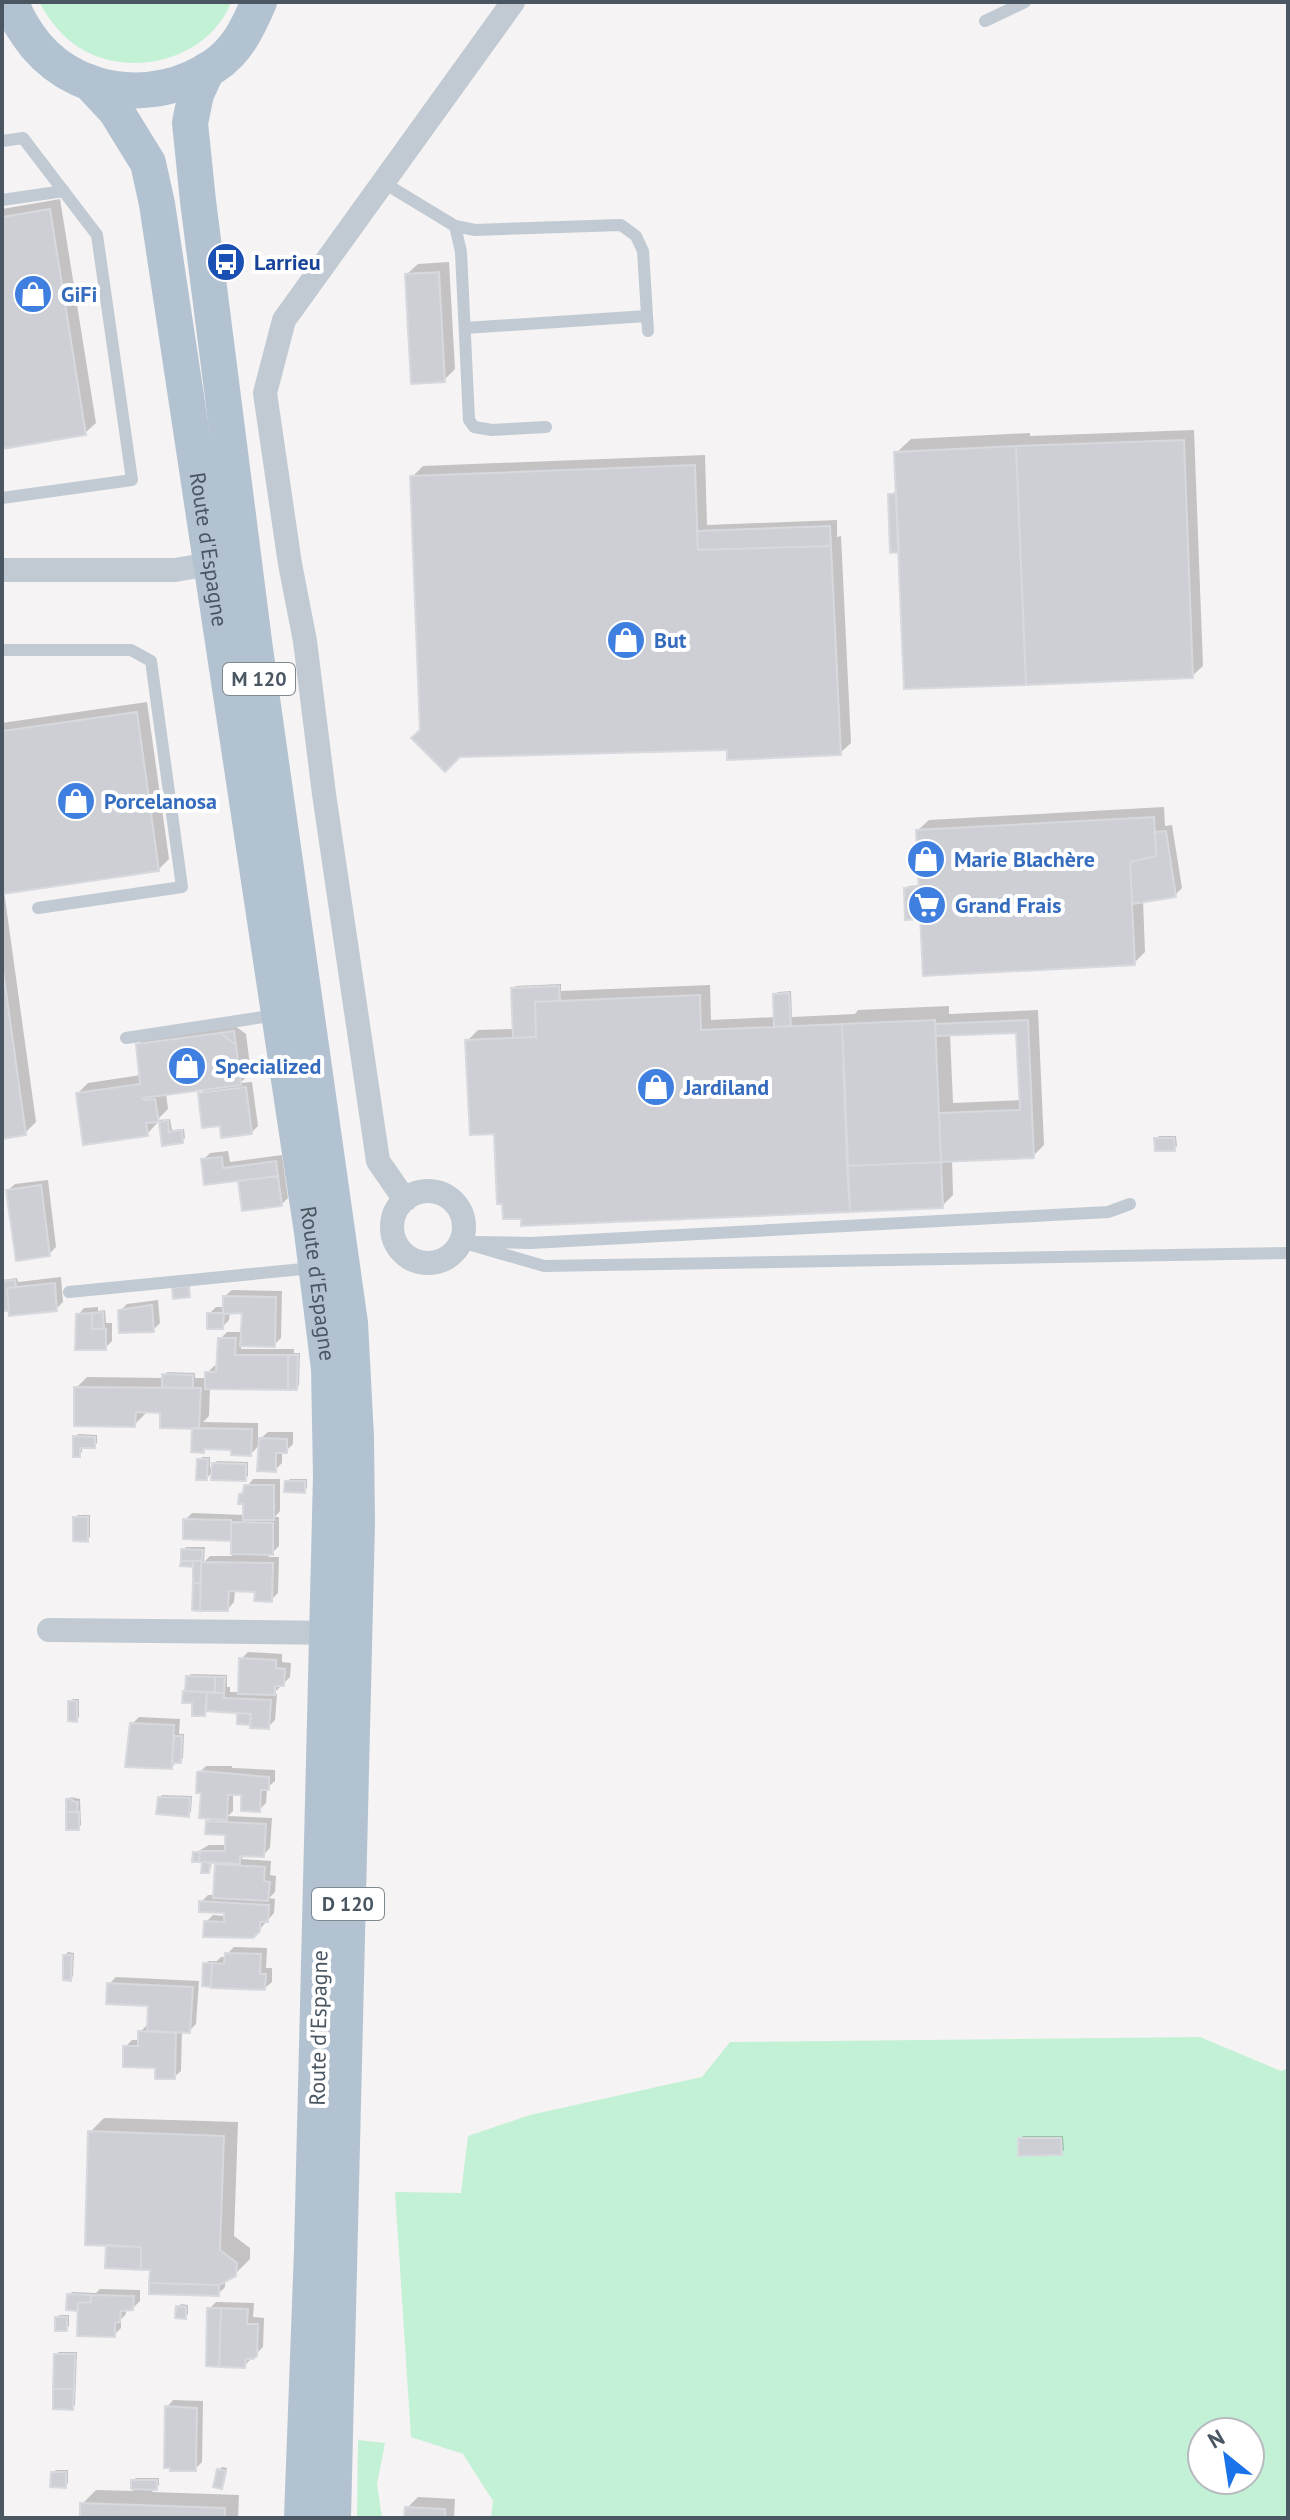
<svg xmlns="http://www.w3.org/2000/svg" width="1290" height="2520" viewBox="0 0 1290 2520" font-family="'PT Sans',sans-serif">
	<rect width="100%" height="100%" fill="#f5f3f3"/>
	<path fill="#c3f1d5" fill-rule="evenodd" d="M39,2H231C210,58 135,78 85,51C64,40 50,21 39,2Z
		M1200,2037L1281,2071L1288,2068V2518H491L493,2501L463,2454L411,2437L395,2192L461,2193L468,2136L530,2115L702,2077L730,2042ZM1202,2432H1250V2480H1202Z
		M358,2440L385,2443L377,2484L382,2518H357Z"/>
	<path fill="#0003" fill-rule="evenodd" d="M60,199L96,423L85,433L2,447V209Z
		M449,262L455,369L444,380L407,274L418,264Z
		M1194,430L1203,666L1192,676L900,550L890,494L898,491L896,453L911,439L1030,433V436Z
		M705,455L707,525L837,520V537L841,536L851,743L840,753L422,731L412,477L423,466Z
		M147,702L169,859L158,870L4,891L36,1122L25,1133L2,1137V723Z
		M1164,807L1165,826L1172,825L1182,888L1175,895L1143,900L1145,952L1134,963L922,917L907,918L906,888L909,886L921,885L918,830L929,820ZM1166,852L1167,856L1141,858Z
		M561,984V991L710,985L711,1020L776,1017L775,994L778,992L791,991L792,1017L855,1014L858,1010L949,1006V1014L1038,1010L1044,1145L1033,1156L952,1159L953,1195L942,1206L496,1132L467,1041L478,1030L514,1029L513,989L516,986ZM1018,1031L1021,1100L953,1103L950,1034Z
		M231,1023L246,1034L251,1073L240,1083L252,1082L258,1126L251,1133L222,1124L200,1094L206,1088L166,1093L168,1109L157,1120L170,1119L172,1130L184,1129L185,1138L182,1141L164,1144L160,1120L147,1134L78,1093L88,1083L141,1075L138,1045L148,1034Z
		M1159,1136H1176L1177,1146L1174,1149L1156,1139Z
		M228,1151L230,1162L282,1155L288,1198L282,1204L244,1209L240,1179L203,1160L210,1153Z
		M48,1180L56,1247L49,1254L8,1190L15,1184Z
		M61,1277L63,1302L56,1309H2V1280L17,1278L18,1282Z
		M232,1290L282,1291L281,1338L274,1345L241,1344V1349H294V1353H300L299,1385L296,1388L210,1387L209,1416L203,1422L258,1423V1441L268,1432H293V1444L286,1451H282V1463L275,1470L260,1444L251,1454L233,1448L207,1447L203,1451L194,1426L162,1411H145V1414L134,1425L76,1388L87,1377L164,1378L167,1372L195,1373V1378H207V1373L214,1366H218L220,1339L227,1332H243L244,1311H230L229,1320L222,1327L209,1314L216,1307H225V1296Z
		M158,1300L160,1323L153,1330L120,1311L127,1304Z
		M98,1307V1311L105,1310L106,1323H112V1341L105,1348L78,1315L84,1308Z
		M78,1434L97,1435V1443L94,1446H82V1452L79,1455L75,1437Z
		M202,1457H210V1468L217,1461L248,1462V1476L245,1479L213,1471L207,1478L199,1460Z
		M253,1479H280V1511L275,1517H279V1546L268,1557H279L278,1593L271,1600L257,1590L235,1589L234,1602L228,1609L183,1550L186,1547H205L204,1562L210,1556H232L233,1539L185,1520L192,1513L245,1515V1501L241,1495Z
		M290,1479H307V1488L304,1491L287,1482Z
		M78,1515H90V1537L87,1540L75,1518Z
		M248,1652L282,1654V1662L291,1663L290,1677L274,1693L277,1694L275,1720L268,1727L239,1723L242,1711L207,1709L204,1714L195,1701H184L188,1677L191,1674L227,1675V1687H230V1692H240L241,1659Z
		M73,1699H79V1717L76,1720L70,1702Z
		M139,1717L180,1719L179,1734H184L183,1758L171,1767L132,1724Z
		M206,1766H232V1768L275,1770V1781L267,1788L266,1803L259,1810L243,1793H233V1811L228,1816L272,1818L270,1848L263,1855L247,1854L241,1859L271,1861L270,1875L276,1876L275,1892L269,1898L275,1899L274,1913L260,1929L206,1922L213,1915L226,1916L227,1911L201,1902L208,1895H215L217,1861H212L211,1868L204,1871L205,1860L195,1853L209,1845H227V1833L208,1822L213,1817L199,1773Z
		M162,1795L192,1796L191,1812L188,1814L159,1798Z
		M71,1797L80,1799L81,1825L78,1828L68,1800Z
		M234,1947L267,1948L266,1968H272V1982L265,1988L204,1984L205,1964L208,1961H217L221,1957H227V1954Z
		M68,1952L74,1953L73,1976L70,1979L65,1955Z
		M116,1977L199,1981L196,2024L189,2031H182L181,2071L174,2077L125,2047L132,2040H140V2032L147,2025L150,2004L109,1984Z
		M104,2118L238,2122L234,2236L250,2248V2259L235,2274L225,2279V2287L218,2294L152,2268L108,2244L90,2132Z
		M1023,2136H1063L1064,2150L1061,2153L1020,2139Z
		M100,2289L140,2290V2301L133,2308H126V2314L121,2319V2328L114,2335L80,2309L69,2295L72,2292L96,2293Z
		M216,2302L254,2303L253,2317L264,2318L263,2347L244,2366L209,2309Z
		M181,2304L188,2305V2314L185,2317L178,2307Z
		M60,2315H69V2326L66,2329L57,2317Z
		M59,2352H77L75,2405L72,2408L56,2354Z
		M173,2400L203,2401L202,2462L195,2469L167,2407Z
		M222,2467L227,2468L224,2484L222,2487L219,2470Z
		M56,2470H68V2483L65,2486L53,2473Z
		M136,2478H159V2485L152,2492L239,2495L238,2518H82V2504L96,2490L133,2491V2480Z
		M418,2497L455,2499L454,2518H406L407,2508Z"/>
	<path fill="#cdcfd5" stroke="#d7d9de" stroke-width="2" d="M50,209L86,435L2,449V217Z
		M439,272L445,382L411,384L405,274Z
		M1184,440L1193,678L1026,685L1016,446Z
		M1016,446L1026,685L904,689L894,452Z
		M695,465L698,550L831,546L841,755L727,760V750L460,757L445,772L411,738L420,730L410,476Z
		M896,493L899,552L890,553L888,494Z
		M830,526L831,546L698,550L697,531Z
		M137,712L159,871L2,894V731Z
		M1154,817L1156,856L1130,862L1135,965L923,976L916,830Z
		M1166,831L1176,897L1132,904L1130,862L1156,856L1155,832Z
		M919,887L920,919L905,920L904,888Z
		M2,963L26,1135L2,1139Z
		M559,986L560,1001L535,1002L536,1037L513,1038L511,988Z
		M789,993L791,1026L774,1027L773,994Z
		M700,995L701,1030L842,1024L850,1212L521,1226V1219H503L502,1204H497L494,1134L470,1135L465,1040L536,1037L535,1002Z
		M935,1020L941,1162L847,1166L842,1024Z
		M1028,1020L1034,1158L941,1162L939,1113L1020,1110L1016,1033L936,1036L935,1024Z
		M234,1031L236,1045L220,1033Z
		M220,1033L236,1045L241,1085L143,1098L144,1100L155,1099L159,1122L146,1123L148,1136L83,1145L76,1093L140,1084L136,1044Z
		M246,1087L252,1134L221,1138L220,1126L202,1128L198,1093Z
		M168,1120L169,1132L182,1130L183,1143L162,1146L159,1122Z
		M1154,1138H1174L1175,1151H1155Z
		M222,1157L223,1168L276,1161L278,1176L204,1185L201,1159Z
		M941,1162L943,1208L850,1212L847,1166Z
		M278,1176L282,1206L242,1211L238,1181Z
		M41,1185L50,1256L16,1261L6,1190Z
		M15,1280L16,1287L7,1288L9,1310L2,1311V1281Z
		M55,1283L57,1311L9,1316L7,1288Z
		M189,1286L190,1297L173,1299L172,1288Z
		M223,1296L276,1297L275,1347L240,1346L242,1313L224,1314L223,1329H207V1313H223Z
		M152,1305L154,1332L119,1333L118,1310Z
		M103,1312L104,1329H92V1313Z
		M92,1313V1329H106V1350H75L76,1314Z
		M218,1338H236L235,1355H288V1390L205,1389V1372H216Z
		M288,1355H298L297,1390H288Z
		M162,1374L193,1375V1388H162Z
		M74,1387L201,1388L199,1429L160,1428V1413L136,1412L135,1427L74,1426Z
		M192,1428L252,1429L251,1456L231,1455V1450L204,1449V1453L191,1452Z
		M73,1436L95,1437V1448H80V1457H73Z
		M259,1438L287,1439V1453H276V1472L257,1471Z
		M197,1459H208L207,1480H196Z
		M212,1463L246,1464V1481L211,1480Z
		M285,1481H305V1493L284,1492Z
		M244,1485H274V1520H243V1504H238L239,1494L243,1493Z
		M73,1517H88V1542L73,1541Z
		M183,1519L231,1520V1541L183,1539Z
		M231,1522L273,1523V1555L231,1554Z
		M181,1549L203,1550L202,1561H181Z
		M181,1561H193V1567L180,1566Z
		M193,1561H201V1583H193Z
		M201,1562L273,1563L272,1602L254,1601L255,1592L229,1591L228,1611H200Z
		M193,1583H201L200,1611L192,1610Z
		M239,1658L276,1660V1668L285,1669L284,1686H275V1695L238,1694Z
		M186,1676L215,1677V1693L185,1691Z
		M215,1677H225L224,1693H215Z
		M183,1691L207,1692L205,1716H192V1703H182Z
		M207,1692L224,1693V1698L271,1700L269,1729L250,1728L251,1714L206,1711Z
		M68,1701H77V1722L68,1721Z
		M237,1713L251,1714L250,1725L237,1724Z
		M130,1723L174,1725L172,1769L125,1767Z
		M174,1736H182L181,1763H172Z
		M202,1771L269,1777V1790H261L260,1812L241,1811V1795H228L227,1820L199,1818L201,1793H196L197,1772Z
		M158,1797L190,1798L189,1817L156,1814Z
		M72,1798V1801L78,1802L77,1812H66V1799Z
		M66,1812H79V1830H66Z
		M206,1821L266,1824L264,1857L240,1856V1864L199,1862L200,1851H225V1835L205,1834Z
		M193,1852H200L199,1862H192Z
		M202,1862L210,1863L209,1873H201Z
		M215,1864L265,1867L264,1881L270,1882L268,1901L213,1898Z
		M199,1901L269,1905L268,1922H260V1931L253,1938L203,1937L204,1921L224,1922V1913L199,1912Z
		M225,1953L261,1954L260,1974H266L265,1990L211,1988L212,1963L224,1964Z
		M63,1955H72L71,1981L63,1980Z
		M203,1963H212L211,1987L202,1986Z
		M107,1983L193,1987L190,2033L147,2031L148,2006L106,2004Z
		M138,2031L176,2033L175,2079H155V2068L123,2067V2046H138Z
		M88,2131L224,2136L220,2250L237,2263L236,2276L219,2285L149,2283L150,2270H141V2247L85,2245Z
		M1018,2138H1061L1062,2155L1018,2156Z
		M106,2245L141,2247V2270L105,2268Z
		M149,2283L219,2285V2296L149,2294Z
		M67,2294L91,2295V2302L78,2303V2311L66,2310Z
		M91,2295L134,2296L133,2310L121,2311L120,2322L115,2323V2337L77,2336L78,2303L91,2302Z
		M176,2306L186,2307V2319L175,2318Z
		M207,2308H221L219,2367L206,2366Z
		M221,2308L248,2309L247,2324H258L257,2356L253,2359H246L245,2368L219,2367Z
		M55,2317H67V2331H55Z
		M54,2354H75L74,2389H53Z
		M53,2389H74L73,2410L53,2409Z
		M165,2406L197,2408L196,2471H170V2468H164Z
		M217,2469L226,2471L222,2489L213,2487Z
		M51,2472H66V2488L50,2487Z
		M131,2480H157V2490L131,2489Z
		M80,2503L225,2508V2518H80Z
		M405,2507L445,2509V2518H404Z"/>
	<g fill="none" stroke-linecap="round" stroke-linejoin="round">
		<path stroke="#c1cad2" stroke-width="12" d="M985,21L1025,2
			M2,141L23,138L97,235L132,480L2,498
			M384,183L455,226L475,230L621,225L636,236L643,251L648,331
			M2,200L64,191
			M455,226L461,252L469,420L474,427L492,430L546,427
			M465,328L647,316
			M2,650H131L151,661L182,887L38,908
			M126,1038L276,1015
			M461,1242L544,1266L1288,1253
			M476,1242L531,1243L1108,1212L1130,1204
			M69,1292L313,1268"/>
		<path stroke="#c1cad2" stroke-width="24" d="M2,570H175L210,564
			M392 1227a36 36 0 1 1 72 0a36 36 0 1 1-72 0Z
			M405,1200L378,1161L324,794L305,641L290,564L265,393L284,320L513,2
			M49,1630L342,1633"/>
		<g stroke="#b3c2d1" stroke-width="36">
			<path d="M12,2C14,15 21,24 28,35C69,96 154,107 214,66C238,50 248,27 259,2"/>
			<path d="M207,70L196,94L190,123L198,201L255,649L350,1323L356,1437L357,1523L333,2518"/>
			<path id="s1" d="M89,82L116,111L148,163L157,204L312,1232L329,1369L331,1475L312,2250L302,2518"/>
		</g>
	</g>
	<defs>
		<g id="bus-disc" transform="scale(2)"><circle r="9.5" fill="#1a4fb4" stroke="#fff"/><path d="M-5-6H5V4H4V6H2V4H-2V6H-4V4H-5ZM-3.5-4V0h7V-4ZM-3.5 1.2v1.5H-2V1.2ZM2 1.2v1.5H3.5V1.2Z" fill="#fff"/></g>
		<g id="shop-disc" transform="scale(2)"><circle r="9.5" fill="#3f7fe0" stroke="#fff"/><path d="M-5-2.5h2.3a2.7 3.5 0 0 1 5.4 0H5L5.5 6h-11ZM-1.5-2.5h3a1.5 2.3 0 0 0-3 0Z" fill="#fff"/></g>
		<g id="supermarket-disc" transform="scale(2)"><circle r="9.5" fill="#3f7fe0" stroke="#fff"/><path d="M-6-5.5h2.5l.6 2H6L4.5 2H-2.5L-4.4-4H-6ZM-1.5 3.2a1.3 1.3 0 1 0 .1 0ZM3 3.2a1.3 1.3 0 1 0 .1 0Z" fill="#fff"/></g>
	</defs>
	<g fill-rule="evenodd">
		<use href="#bus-disc" x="226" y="262"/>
		<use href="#shop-disc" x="33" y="294"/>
		<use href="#shop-disc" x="626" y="640"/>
		<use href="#shop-disc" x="76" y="801"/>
		<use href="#shop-disc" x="926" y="859"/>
		<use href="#supermarket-disc" x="927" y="905"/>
		<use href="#shop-disc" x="187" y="1066"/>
		<use href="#shop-disc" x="656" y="1087"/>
	</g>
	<g text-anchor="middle" stroke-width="8" stroke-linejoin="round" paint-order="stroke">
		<g fill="#fff" stroke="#808990" stroke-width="2">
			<rect x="223" y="663" width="72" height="32" rx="6"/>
			<rect x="312" y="1888" width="72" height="32" rx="6"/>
		</g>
		<g font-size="20" font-weight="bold" fill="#4a5661">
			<text x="259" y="686">M 120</text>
			<text x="348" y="1911">D 120</text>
		</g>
		<g font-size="22" font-weight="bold" fill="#164399" stroke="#fff" text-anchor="start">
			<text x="254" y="270">Larrieu</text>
		</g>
		<g font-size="22" font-weight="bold" fill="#366cbe" stroke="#fff" text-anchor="start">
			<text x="61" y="302">GiFi</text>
			<text x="654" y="648">But</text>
			<text x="104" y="809">Porcelanosa</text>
			<text x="954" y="867">Marie Blachère</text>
			<text x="955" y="913">Grand Frais</text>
			<text x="215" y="1074">Specialized</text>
			<text x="684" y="1095">Jardiland</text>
		</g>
		<g font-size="22" fill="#4a5661" stroke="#fff">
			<text dy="8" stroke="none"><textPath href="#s1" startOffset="492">Route d'Espagne</textPath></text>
			<text dy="8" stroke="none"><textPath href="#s1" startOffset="1234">Route d'Espagne</textPath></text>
			<text transform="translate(318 2028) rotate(-89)" y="8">Route d'Espagne</text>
		</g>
	</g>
	<rect width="1290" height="2520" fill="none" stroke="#4a5661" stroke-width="8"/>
	<g transform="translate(1226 2456) rotate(330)"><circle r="38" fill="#ffffff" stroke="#b7bbc0" stroke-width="2"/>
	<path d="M0-6L14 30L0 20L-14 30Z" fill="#1a73e8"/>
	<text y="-12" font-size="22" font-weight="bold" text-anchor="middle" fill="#4a5661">N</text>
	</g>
</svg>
